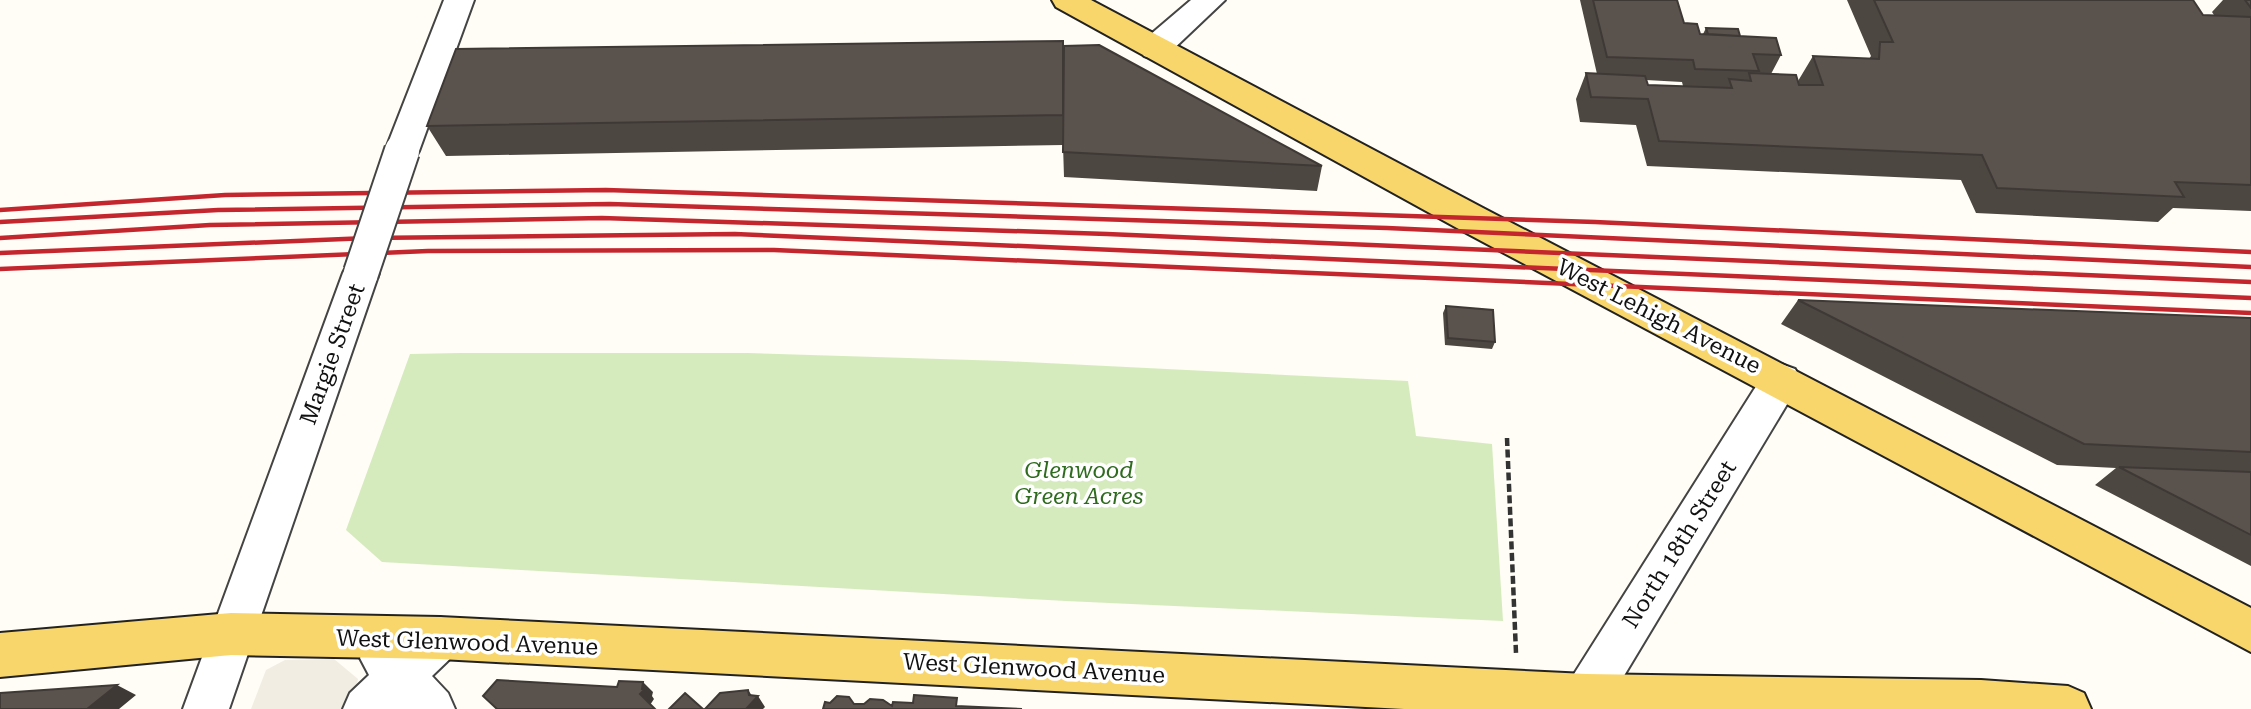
<svg xmlns="http://www.w3.org/2000/svg" width="2251" height="709" viewBox="0 0 2251 709" font-family="'Roboto Serif',serif">
	<rect width="100%" height="100%" fill="#fffdf5"/>
	<path fill="#d5ebbd" d="M459,353H748L1005,361L1408,381L1416,436L1492,444L1503,621L1066,601L382,562L346,530L410,354Z"/>
	<path fill="#f1ede2" d="M334,659L358,679L355,693L341,709H251L266,670L285,660Z"/>
	<g fill="none" stroke-linecap="round" stroke-linejoin="round">
		<g stroke="#444" stroke-width="4">
			<path id="minor" d="M444,0H474L419,151L414,160L402,163L390,160L385,151Z
				M1191,0H1225L1166,56L1155,59L1144,56L1139,48L1144,40Z
				M361,259L374,263L379,273L229,709H183L343,273L348,263Z
				M1781,364L1795,369L1801,380L1795,391L1604,709H1555L1562,693L1767,369Z
				M440,617L456,623L462,638L456,653L432,676L448,693L455,709H343L350,693L369,675L360,658L367,643L383,636L401,645L424,623Z"/>
		</g>
		<g stroke="#222" stroke-width="4">
			<path id="major" d="M1052,0H1091L1483,208L2251,608V652L1457,228L1056,7Z
				M231,613L440,617L1586,674L1981,680L2068,686L2084,693L2091,709H1404L440,659L231,655L0,677V633Z"/>
		</g>
		<path stroke="#333" stroke-width="4.5" stroke-dasharray="8 3.5" stroke-linecap="butt" d="M1507,438L1516,653"/>
		<use href="#minor" fill="#fff" fill-rule="evenodd"/>
		<use href="#major" fill="#f9d66b" fill-rule="evenodd"/>
		<path stroke="#c4262e" stroke-width="4.5" d="M0,210L225,195L606,190L1595,222L2251,252
			M0,222L218,210L610,204L1387,228L2251,267
			M0,238L210,225L602,218L1107,234L2251,282
			M0,253L368,238L735,234L2251,298
			M0,269L428,251L774,250L2251,313"/>
		<g stroke="#444" stroke-width="38" stroke-linecap="butt">
			<path id="minor-bridge" d="M361,273L402,151"/>
		</g>
		<use href="#minor-bridge" stroke="#fff" stroke-width="34"/>
	</g>
	<path fill="#4d4742" fill-rule="evenodd" d="M1580,0H1677L1684,23L1700,34H1703L1706,28L1740,36L1781,55L1771,74L1798,81L1813,56L1869,59L1871,56L1847,0H2193L2203,15H2214L2212,12L2223,0H2245L2251,8V211L2173,208L2158,222L1976,213L1961,180L1647,166L1636,125L1580,122L1576,99L1586,73L1597,74ZM1646,80L1682,82L1683,86L1648,85Z
		M1064,46L1322,166L1317,191L1064,177L1063,145L446,156L427,126Z
		M1798,300L2251,318V566L2095,485L2116,468L2057,465L1781,324Z
		M1446,306L1495,342L1492,349L1445,345L1443,313Z"/>
	<path fill="#3f3936" d="M643,682L653,692L652,696L654,699L650,705L640,694Z
		M117,685L136,695L119,709H87Z
		M748,690L755,700L758,696L765,707L763,709H746L749,695Z"/>
	<path fill="#5a524d" stroke="#3f3936" stroke-width="2" d="M1593,0H1677L1684,23L1697,24L1700,34L1776,38L1781,55L1753,54L1759,71L1695,69L1693,60L1607,57Z
		M1874,0H2193L2203,15L2251,17V185L2175,182L2184,197L1997,188L1982,155L1659,141L1648,99L1591,97L1586,73L1645,76L1648,85L1732,88L1729,79L1751,81L1749,73L1796,75L1799,85H1823L1813,56L1879,59L1880,42H1893Z
		M2245,0H2251V8Z
		M1706,28L1738,29L1740,36L1708,34Z
		M1063,41V115L427,126L456,49Z
		M1099,45L1322,166L1063,152L1064,46Z
		M1798,300L2251,318V452L2084,444Z
		M1446,306L1493,310L1495,342L1448,338Z
		M2119,467L2251,472V535Z
		M497,680L617,687L619,681L643,682L642,689H645L640,694L655,709H497L483,696Z
		M117,685L87,709H0V693Z
		M748,690L749,695L758,696L746,709H705L720,693Z
		M685,693L703,709H669Z
		M914,695L957,698L956,706L1022,709H823L825,702L830,703L837,696L849,697L854,704H864L870,699L883,700L892,706L893,702L913,703Z"/>
	<g text-anchor="middle" stroke-width="7" stroke-linejoin="round" paint-order="stroke">
		<g font-size="23" fill="#111" stroke="#fff">
			<text transform="translate(1659 316) rotate(27)" y="8">West Lehigh Avenue</text>
			<text transform="translate(332 354) rotate(-70)" y="8">Margie Street</text>
			<text transform="translate(1679 544) rotate(-58)" y="8">North 18th Street</text>
			<text transform="translate(467 642) rotate(2)" y="8">West Glenwood Avenue</text>
			<text transform="translate(1034 668) rotate(3)" y="8">West Glenwood Avenue</text>
		</g>
		<g font-size="23" font-style="italic" fill="#2f6b1f" stroke="#fff">
			<text x="1079" y="478">Glenwood<tspan x="1079" dy="26">Green Acres</tspan></text>
		</g>
	</g>
</svg>
